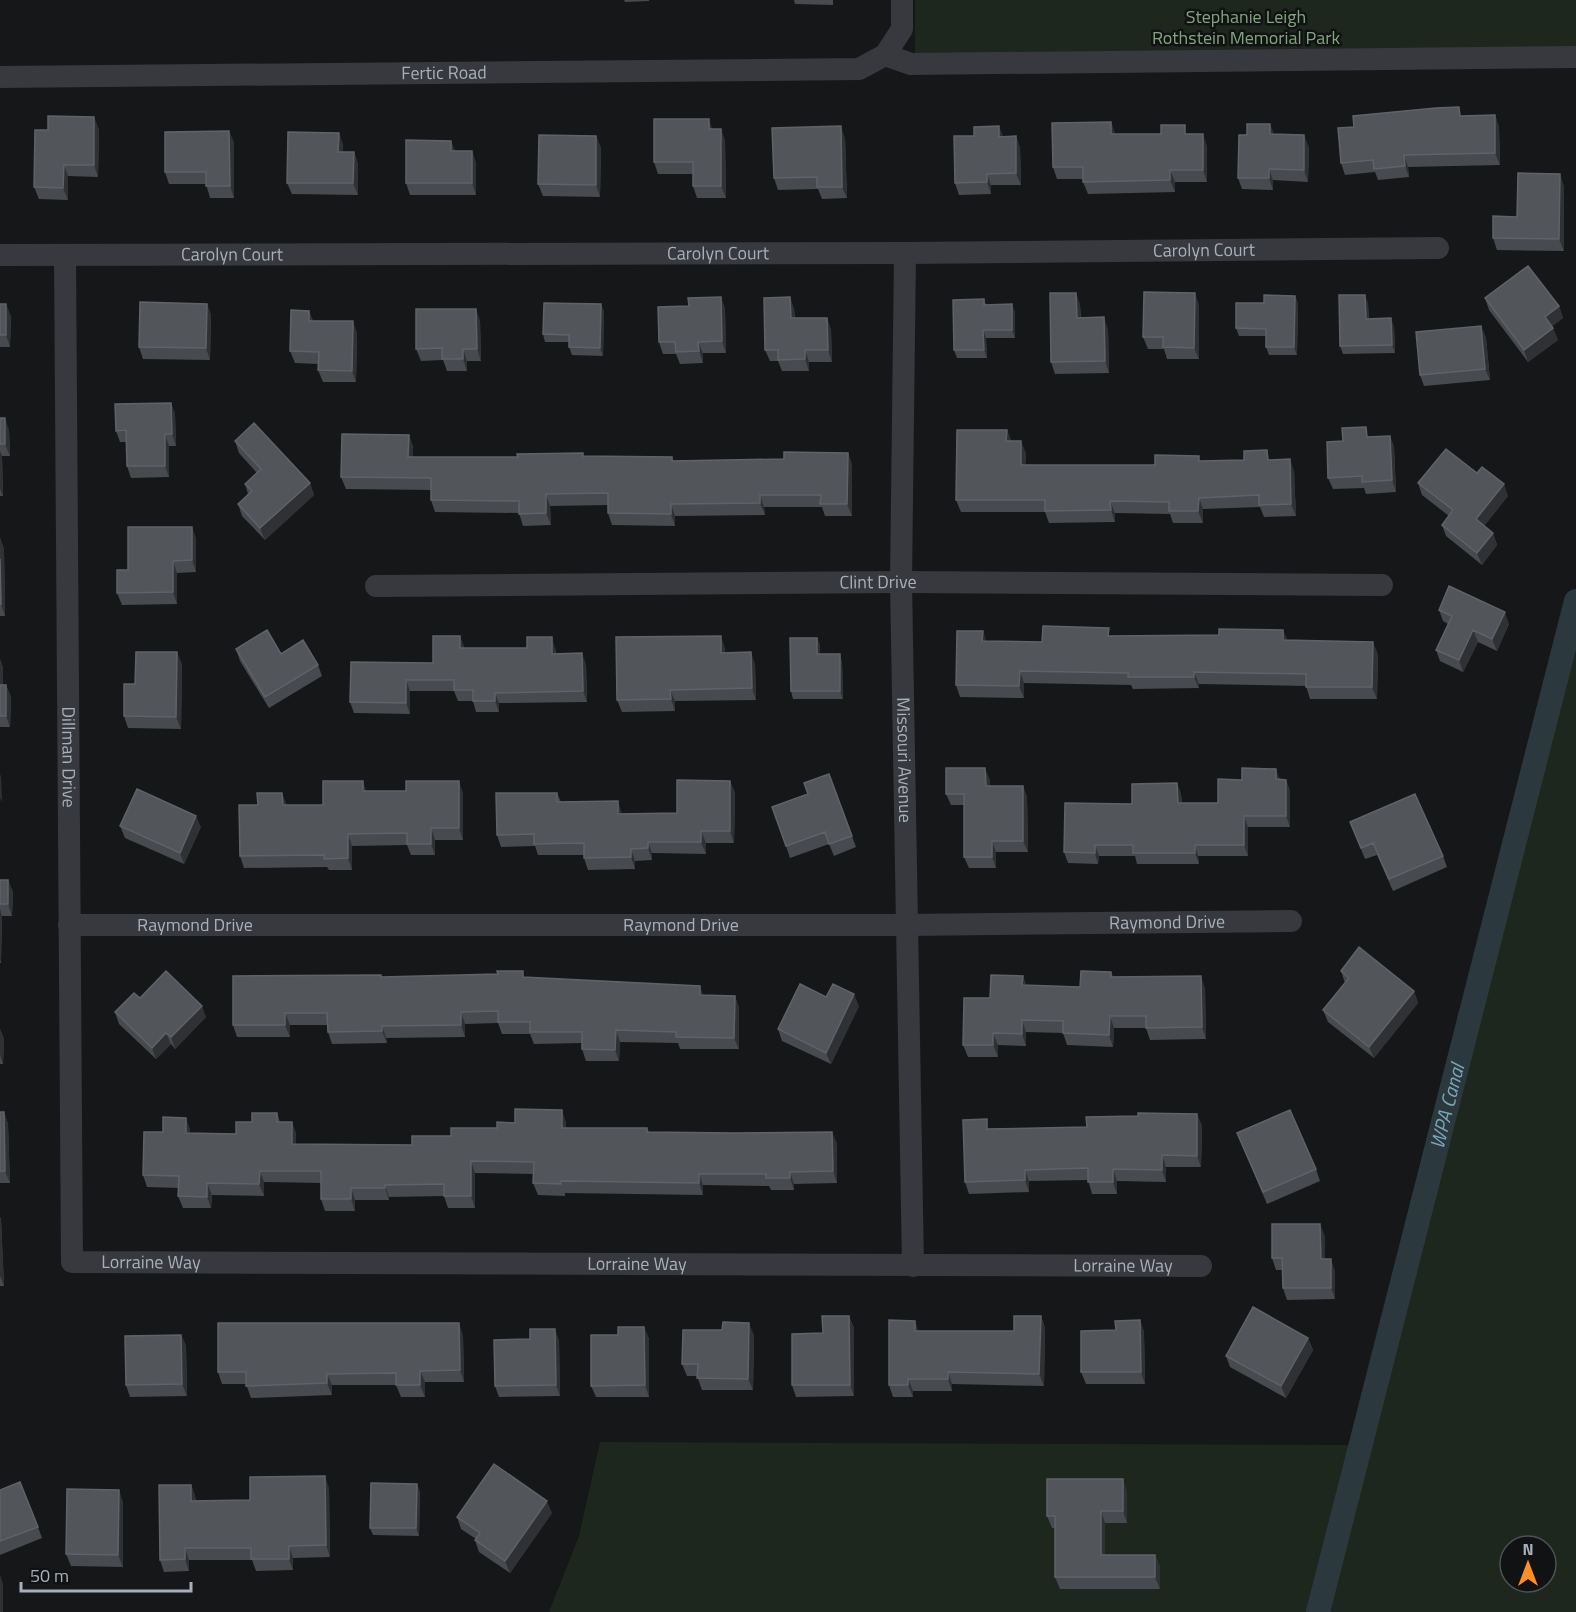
<svg xmlns="http://www.w3.org/2000/svg" width="1576" height="1612" viewBox="0 0 1576 1612" font-family="'Titillium Web',sans-serif">
	<rect width="100%" height="100%" fill="#161718"/>
	<path fill="#1e271e" fill-rule="evenodd" d="M915,0H1576V55H915Z
		M1576,625V1612H549L579,1536L600,1442L1364,1445ZM1510,1546H1546V1582H1510Z"/>
	<g fill="none" stroke-linecap="round" stroke-linejoin="round">
		<path stroke="#2b393e" stroke-width="24" id="s1" d="M1318,1612L1576,601"/>
		<g stroke="#37393e" stroke-width="22">
			<path d="M885,55L911,64L1576,57"/>
			<path d="M885,55L902,29V0"/>
			<path id="s2" d="M0,77L859,69L885,55"/>
			<path id="s3" d="M905,253L901,582L913,1266"/>
			<path id="s4" d="M0,255L905,253L1438,248"/>
			<path id="s5" d="M65,255L72,1262L1201,1266"/>
			<path id="s6" d="M376,586L901,582L1382,585"/>
			<path id="s7" d="M69,925H906L1291,921"/>
		</g>
	</g>
	<path fill="#474a4e" d="M624,0H649V1L625,2Z
		M794,0H833V5L795,4Z
		M1495,115L1499,127L1500,165L1408,167L1409,177L1378,180L1375,172L1345,175L1341,163L1463,116Z
		M1111,122L1115,134H1189L1207,146V182H1175V192L1088,194L1083,182V179H1057L1053,167Z
		M99,129L98,177L68,176V200L39,199L34,187Z
		M712,129H721L725,141L726,198H697L693,186V174H658L654,162Z
		M1274,134L1309,147L1308,182L1273,180V190L1242,189L1238,178Z
		M596,136L601,148L600,197L543,196L538,184Z
		M1016,136L1020,148L1021,185H991V194L959,195L955,183L1003,137Z
		M845,138L847,198L822,199L818,189L778,190L774,178Z
		M451,141L455,151H472L476,163V195H410L406,183Z
		M234,142V198H210L206,184H169L165,172Z
		M343,144V152H354L358,164V195L292,194L287,183Z
		M1564,186V251L1497,250L1493,238L1517,217Z
		M1076,293L1080,305L1081,318L1108,329L1109,373L1055,374L1051,362Z
		M1295,296L1298,304L1297,355H1269L1266,347V336H1239L1236,328Z
		M721,297L725,309L726,353H703V363L680,364L676,354H663L659,342L689,306Z
		M790,297L794,309L795,318H827L831,330L832,362H809V371H782L778,361H770L765,350Z
		M1485,298L1559,306L1563,318L1552,326L1558,340L1528,362L1489,310Z
		M984,299L986,305L1015,312V338H986L987,358H957L954,350Z
		M1368,303L1369,319L1394,326L1395,353L1343,354L1340,346Z
		M0,304L11,316L10,347H0Z
		M207,304L211,315L210,360L143,359L139,347Z
		M601,304L604,312L603,356L572,355L569,347V342H545L543,334Z
		M1199,305V359H1167L1164,349H1148L1143,337Z
		M309,311L313,321L357,333L356,382H323L318,370V364L295,363L290,351Z
		M480,320L481,361H467V371H447L443,360L421,361L416,349Z
		M1481,326L1486,338L1490,380L1424,386L1420,375Z
		M171,403L175,414L176,446H169V477L131,478L127,466L126,442H120L116,431Z
		M0,418L9,430L10,456H2L3,496H0Z
		M1007,430L1011,441L1026,453L1025,465H1155L1201,461L1271,460L1294,471L1296,516L1264,517L1260,507L1203,509V523H1173L1170,514L1115,513V522L1049,523L1045,512H961L956,500Z
		M409,435L413,447V457H518L584,456L672,457L673,461L784,459L848,453L852,465V516H825L822,507H764L765,515L675,516V526L612,525L608,513V505L550,506L551,525L523,526L519,513L435,512L431,500V490L346,489L341,477Z
		M1390,436L1394,447L1396,492L1366,494L1364,488L1333,489L1328,478L1343,441L1370,437Z
		M235,441L310,483L314,495L265,540L242,516L238,504L248,494L245,484L257,473L239,453Z
		M1477,473L1508,496L1484,526L1493,533L1497,545L1482,565L1446,536L1442,525L1449,516L1422,495L1418,483Z
		M0,538L4,549L5,616H0Z
		M196,538V572L177,573V604L122,605L117,593L128,570Z
		M1439,610L1509,624L1497,651L1478,642L1463,672L1440,661L1436,650L1448,624L1443,621Z
		M1283,630L1287,640L1378,654L1377,699H1310L1306,686L1199,684V688L1133,689L1131,685L1024,683V698L960,697L956,685L986,641L1042,642L1111,636L1219,635Z
		M460,636L464,648H555L556,654L586,664L587,702L499,703V712H476L473,701H458L454,691H410V714L354,713L350,702L433,663Z
		M817,638L820,646V654L842,662L843,699H793L791,691Z
		M725,648V652L755,664L756,700L675,701V711L622,712L617,700Z
		M236,649L281,654L318,665L322,676L269,708L240,661Z
		M0,659L3,668V685H6L11,697L10,727H0Z
		M182,664L181,729L128,728L124,716L135,684Z
		M829,774L856,847L834,856L829,844L790,858L786,846L808,794Z
		M1280,779L1286,780L1290,791V827H1248V856H1198L1199,864H1137L1135,856H1099L1098,864L1068,863L1064,852L1132,804L1177,783L1181,794L1182,803H1218Z
		M990,780V786H1023L1027,797L1028,852H996V868H969L964,857V805H951L946,794Z
		M730,781L735,793L734,843H706V854L652,853V860L635,861V869L588,870L584,858V855H538L535,846L501,847L497,835L557,793L561,802L622,814L677,813Z
		M366,791L463,793V840H435V855H411L407,845L352,846V870H329L327,867L244,868L240,856L258,805H323Z
		M1350,822L1443,856L1447,867L1393,891L1377,855L1365,859Z
		M120,826L201,827L184,864L125,838Z
		M0,880H8L13,892L12,916H2L1,963H0Z
		M1341,971L1414,991L1418,1003L1374,1058L1328,1022L1323,1010L1345,983Z
		M1111,972L1113,977L1205,988L1206,1039L1150,1040L1146,1028H1114L1113,1047L1067,1045L1063,1033L1026,1032V1046L998,1045V1057H968L963,1045L990,998L1023,976L1026,985L1080,987Z
		M382,977H525L703,995L735,996L739,1008V1049H680L678,1043L620,1042L619,1061H586L582,1049V1043L534,1044L530,1034H502L498,1023L465,1024V1037L386,1038L387,1043L332,1044L328,1032V1025H290V1037H237L233,1025Z
		M826,997L859,1006L831,1064L782,1041L778,1029Z
		M140,998L206,1017L175,1049L171,1044L156,1059L119,1024L115,1012Z
		M0,1029L4,1039L3,1064H0Z
		M0,1112H4L8,1124L10,1183H0Z
		M277,1113L280,1122H292L296,1134V1145H412L451,1136L497,1128L515,1123L566,1122V1128H647L649,1132L837,1143V1183L794,1184V1190H771L769,1186L703,1185V1195L565,1193V1196L538,1195L533,1183L534,1174L475,1173V1208H448L444,1196L389,1197V1200H355V1211H325L321,1199V1183L264,1182V1196L212,1195L211,1208H183L178,1196L179,1188L147,1187L143,1175L163,1132L190,1129V1133L236,1134L252,1122Z
		M1197,1114L1202,1126L1201,1167H1166V1182L1117,1181V1194H1092L1088,1180L1029,1181V1192L969,1194L965,1182L991,1129L1087,1127L1138,1116Z
		M1237,1133L1316,1169L1320,1181L1267,1204Z
		M0,1217L1,1219L4,1286H0Z
		M1325,1236V1259L1335,1271V1299L1287,1300L1283,1288L1282,1270H1276L1272,1258Z
		M849,1316L854,1328V1396L796,1397L792,1385L823,1333Z
		M1041,1316L1045,1328L1044,1386L952,1384V1391H913V1397H893L889,1385L919,1331H1014Z
		M1140,1320L1144,1332L1145,1384H1086L1081,1372L1116,1330Z
		M644,1327L649,1339V1397H596L591,1386L618,1335Z
		M181,1335L186,1346L187,1396L130,1397L126,1385Z
		M463,1335L464,1382H425V1397H401L396,1385H332V1395L251,1398L246,1384H222L218,1372Z
		M754,1335L753,1390H702L697,1376H687L682,1364Z
		M1308,1338L1313,1350L1286,1398L1230,1367L1226,1356Z
		M530,1339L559,1340L560,1396L499,1397L495,1386Z
		M191,1485L195,1496L196,1501L250,1500L329,1488L330,1557L293,1558V1570L256,1571L252,1560H189V1571L164,1572L160,1560Z
		M0,1490L38,1527L42,1538L0,1555Z
		M420,1491L419,1536L373,1535L370,1528Z
		M1127,1491V1523H1105V1555H1155L1160,1567V1589H1060L1055,1577V1528H1052L1047,1516Z
		M123,1502V1567L71,1566L66,1554Z
		M552,1513L510,1573L479,1552L475,1540L476,1539L461,1529L457,1517Z"/>
	<path fill="#2f3134" d="M1495,115L1499,127L1500,165L1495,153Z
		M94,117L99,129L98,177L94,165Z
		M709,119L713,131L709,129Z
		M1111,122L1115,134H1111Z
		M1270,124L1275,136L1270,134Z
		M841,126L845,138L847,198L842,187Z
		M999,126L1004,138L999,137Z
		M721,129L725,141L726,198L721,186Z
		M229,131L234,142V198L230,186Z
		M339,133L343,144V164L338,152Z
		M1203,134L1207,146V182L1203,170Z
		M1304,135L1309,147L1308,182L1304,170Z
		M596,136L601,148L600,197L596,185Z
		M1016,136L1020,148L1021,185L1016,173Z
		M451,141L456,153L451,151Z
		M472,151L476,163V195L472,183Z
		M354,152L358,164V195L353,183Z
		M1404,155L1408,167L1409,177L1405,166Z
		M64,165L68,176V200L63,188Z
		M1269,169L1273,180V190L1269,178Z
		M1170,170L1175,182V192L1170,180Z
		M987,174L991,185V194L987,182Z
		M1560,174L1564,186V251L1559,239Z
		M1076,293L1080,305L1081,330L1077,318Z
		M1195,293L1199,305V359L1194,348Z
		M1365,295L1368,303L1369,327L1366,319Z
		M1295,296L1298,304L1297,355L1294,347Z
		M721,297L725,309L726,353L722,341Z
		M790,297L794,309L795,330L791,318Z
		M6,304L11,316L10,347L6,335Z
		M207,304L211,315L210,360L206,348Z
		M601,304L604,312L603,356L600,348Z
		M1012,304L1015,312V338L1012,330Z
		M1559,306L1563,318L1549,329L1545,317Z
		M476,309L480,320L481,361L477,349Z
		M309,311L313,323L309,321Z
		M1104,317L1108,329L1109,373L1105,361Z
		M827,318L831,330L832,362L828,350Z
		M1391,318L1394,326L1395,353L1392,345Z
		M353,321L357,333L356,382L352,371Z
		M1481,326L1486,338L1490,380L1485,369Z
		M1553,328L1558,340L1528,362L1524,350Z
		M983,330L986,338L987,358L984,350Z
		M698,342L703,353V363L699,351Z
		M463,349L467,361V371L463,359Z
		M805,350L809,362V371L805,359Z
		M171,403L175,414L176,446L172,434Z
		M5,418L9,430L10,456L5,444Z
		M1007,430L1011,442L1006,441Z
		M165,434L169,446V477L165,466Z
		M409,435L413,447V468L408,457Z
		M1390,436L1394,447L1396,492L1392,480Z
		M1021,441L1026,453L1025,477L1021,465Z
		M0,451L2,456L3,496L0,489Z
		M848,453L852,465V516L847,504Z
		M1290,459L1294,471L1296,516L1291,504Z
		M310,483L314,495L265,540L260,528Z
		M1504,484L1508,496L1480,531L1476,519Z
		M546,494L550,506L551,525L546,513Z
		M760,495L764,507L765,515L760,503Z
		M1199,498L1203,509V523L1198,511Z
		M1110,501L1115,513V522L1111,510Z
		M671,504L675,516V526L671,514Z
		M192,527L196,538V572L192,560Z
		M1493,533L1497,545L1482,565L1477,553Z
		M0,538L4,549L5,616L1,604Z
		M173,561L177,573V604L173,592Z
		M1505,612L1509,624L1497,651L1492,639Z
		M1283,630L1288,642L1283,640Z
		M1473,630L1478,642L1463,672L1459,660Z
		M983,631L987,643L982,641Z
		M460,636L464,646V659L460,648Z
		M721,636L725,648V664L721,653Z
		M552,637L555,648L556,664L552,654Z
		M817,638L820,646V662L817,654Z
		M1373,642L1378,654L1377,699L1372,687Z
		M177,652L182,664L181,729L176,717Z
		M751,652L755,664L756,700L752,688Z
		M582,653L586,664L587,702L583,691Z
		M840,654L842,662L843,699L840,691Z
		M0,659L3,668V696L0,689Z
		M1020,671L1024,683V698L1019,686Z
		M1194,672L1199,684V688L1194,677Z
		M406,680L410,691V714L406,703Z
		M6,685L11,697L10,727L6,716Z
		M670,690L675,701V711L671,699Z
		M495,693L499,703V712L495,701Z
		M985,768L990,780V797L986,786Z
		M1276,769L1280,780L1276,779Z
		M0,774L1,777L2,802L0,798Z
		M1286,780L1290,791V827L1286,816Z
		M363,781L367,793L363,791Z
		M459,781L463,793V840L459,828Z
		M730,781L735,793L734,843L730,831Z
		M1177,783L1181,794L1182,814L1178,803Z
		M1023,786L1027,797L1028,852L1023,841Z
		M282,793L287,805V817L283,805Z
		M618,801L622,813L623,826L618,814Z
		M196,816L201,827L184,864L180,853Z
		M1244,816L1248,827V856L1244,845Z
		M431,828L435,840V855L431,844Z
		M701,831L706,843V854L701,842Z
		M348,834L352,846V870L348,858Z
		M992,841L996,852V868L992,857Z
		M648,842L652,853V860L648,848Z
		M1095,845L1099,856L1098,864L1095,853Z
		M1195,845L1198,856L1199,864L1195,853Z
		M631,849L635,861V869L631,857Z
		M8,880L13,892L12,916L8,904Z
		M0,909L2,916L1,963L0,959Z
		M1023,976L1027,988L1022,985Z
		M1201,976L1205,988L1206,1039L1202,1027Z
		M700,986L704,997L700,995Z
		M1414,991L1418,1003L1374,1058L1369,1047Z
		M854,994L859,1006L831,1064L826,1053Z
		M735,996L739,1008V1049L734,1038Z
		M202,1006L206,1017L175,1049L171,1037Z
		M461,1012L465,1024V1037L461,1025Z
		M285,1013L290,1025V1037L285,1025Z
		M1110,1016L1114,1028L1113,1047L1109,1035Z
		M1022,1020L1026,1032V1046L1022,1034Z
		M382,1026L386,1038L387,1043L382,1031Z
		M0,1029L4,1039L3,1064L0,1055Z
		M616,1030L620,1042L619,1061L615,1050Z
		M166,1033L171,1044L156,1059L152,1048Z
		M993,1033L998,1045V1057L993,1045Z
		M562,1110L566,1122V1140L562,1128Z
		M4,1112L8,1124L10,1183L5,1171Z
		M1197,1114L1202,1126L1201,1167L1197,1156Z
		M186,1118L190,1129V1145L186,1133Z
		M292,1122L296,1134V1156L292,1144Z
		M832,1132L837,1143V1183L833,1171Z
		M1162,1155L1166,1167V1182L1162,1170Z
		M471,1161L475,1173V1208L471,1196Z
		M1113,1169L1117,1181V1194L1113,1182Z
		M1025,1170L1029,1181V1192L1025,1180Z
		M260,1171L264,1182V1196L259,1184Z
		M790,1172L794,1184V1190L790,1178Z
		M699,1174L703,1185V1195L699,1183Z
		M207,1183L212,1195L211,1208L207,1197Z
		M385,1185L389,1197V1200L385,1188Z
		M351,1188L355,1200V1211L351,1199Z
		M0,1217L1,1219L4,1286L0,1276Z
		M1320,1224L1325,1236V1271L1321,1259Z
		M1331,1259L1335,1271V1299L1331,1288Z
		M849,1316L854,1328V1396L850,1385Z
		M1041,1316L1045,1328L1044,1386L1039,1374Z
		M1140,1320L1144,1332L1145,1384L1141,1372Z
		M915,1321L919,1332L915,1331Z
		M459,1323L463,1335L464,1382L460,1370Z
		M749,1323L754,1335L753,1390L748,1379Z
		M644,1327L649,1339V1397L645,1385Z
		M555,1329L559,1340L560,1396L556,1385Z
		M181,1335L186,1346L187,1396L182,1384Z
		M1308,1338L1313,1350L1286,1398L1281,1386Z
		M420,1371L425,1382V1397L420,1385Z
		M948,1372L952,1384V1391L948,1379Z
		M327,1374L332,1385V1395L327,1383Z
		M908,1379L913,1391V1397L908,1385Z
		M325,1476L329,1488L330,1557L326,1545Z
		M1123,1479L1127,1491V1523L1123,1511Z
		M417,1484L420,1491L419,1536L416,1528Z
		M191,1485L195,1496L196,1513L191,1501Z
		M119,1490L123,1502V1567L118,1555Z
		M547,1501L552,1513L510,1573L505,1561Z
		M1101,1511L1105,1523V1567L1101,1555Z
		M289,1546L293,1558V1570L289,1559Z
		M185,1548L189,1560V1571L185,1559Z
		M1155,1555L1160,1567V1589L1155,1577Z
		M0,1575L3,1584V1612H0Z"/>
	<path fill="#52555a" stroke="#5f6369" stroke-width="1.5" d="M1459,107L1460,116L1495,115V153L1404,155L1405,166L1374,169L1373,160L1341,163L1338,128L1354,127L1353,116L1436,108Z
		M48,116L94,117V165H64L63,188L34,187L35,130H48Z
		M654,119H709V129H721V186H693V162H654Z
		M1111,122V134H1161V125H1185V134H1203V170H1170V180L1083,182V167H1053L1052,123Z
		M1247,124H1270V134L1304,135V170L1269,169V178H1238L1239,135H1247Z
		M841,126L842,187H817V177L774,178L772,128Z
		M999,126V137L1016,136V173L987,174V182L955,183L954,136H974V127Z
		M229,131L230,186H206V172H165V132Z
		M288,132L339,133L338,152H354L353,183H287Z
		M539,135L596,136V185L538,184Z
		M406,140L451,141V151H472V183H406Z
		M1518,173L1560,174L1559,239L1493,238V216L1517,217Z
		M1528,266L1559,306L1545,317L1553,328L1524,350L1485,298Z
		M1144,292L1195,293L1194,348L1163,347V337H1143Z
		M1050,293H1076L1077,318L1104,317L1105,361L1051,362Z
		M1264,295L1295,296L1294,347H1266V329L1236,328V303H1264Z
		M1339,295H1365L1366,319L1391,318L1392,345L1340,346Z
		M721,297L722,341L698,342L699,351L676,352L675,342H659L658,307L689,306L688,298Z
		M790,297L791,318H827L828,350H805V359L778,360V350H765L764,298Z
		M984,299V305L1012,304V330H983L984,350H954L953,300Z
		M140,302L207,304L206,348L139,347Z
		M544,303L601,304L600,348L569,347V335L543,334Z
		M0,304H6V335H0Z
		M416,309H476L477,349H463V359H442V348L416,349Z
		M291,310L309,311V321H353L352,371L318,370L319,352L290,351Z
		M1481,326L1485,369L1420,375L1416,332Z
		M171,403L172,434H165V466H127L126,430L116,431L115,404Z
		M0,418H5V444H0Z
		M254,423L310,483L260,528L238,504L252,491L245,484L261,469L235,441Z
		M1366,427L1367,437L1390,436L1392,480L1362,482V476L1328,478L1327,442L1343,441L1342,428Z
		M957,430H1007L1006,441H1021V465H1155V455L1199,456V461L1244,460V451L1267,450L1268,460L1290,459L1291,504L1259,505V495L1199,498L1198,511H1169V502L1110,501L1111,510L1045,511V500H956Z
		M342,434L409,435L408,457H518L517,454L583,453V456L672,457V461L784,459V452L848,453L847,504H820L821,495H760V503L671,504V514L608,513V493L546,494V513L519,514V501L431,500V478L341,477Z
		M1446,449L1477,473L1482,467L1504,484L1476,519L1493,533L1477,553L1442,525L1453,510L1418,483Z
		M128,527H192V560L173,561V592L117,593V570H128Z
		M0,559L1,604H0Z
		M1449,586L1505,612L1492,639L1473,630L1459,660L1436,650L1452,616L1439,610Z
		M1043,626L1109,628L1108,636L1219,635V629L1283,630V640L1373,642L1372,687H1306V674L1194,672V677H1128V673L1020,671L1019,686L956,685L957,631H983L982,641L1042,642Z
		M267,630L281,654L303,640L318,665L265,697L236,649Z
		M433,636H460V648H527V637H552V654L582,653L583,691L495,693V701H473V690H454V680H406V703L350,702L351,662L433,663Z
		M721,636V653L751,652L752,688L670,690L671,699L617,700L616,637Z
		M790,638H817V654H840V691H791Z
		M136,652H177L176,717L124,716V684H135Z
		M0,685H6V716H0Z
		M946,768H985L986,786H1023V841H992V857H964V794H946Z
		M1242,768L1276,769V779L1286,780V816H1244V845H1195V853H1133V845H1095V853L1064,852L1065,803L1132,804V784L1177,783L1178,803H1218V779L1242,780Z
		M829,774L852,836L829,844L825,832L786,846L772,807L808,794L804,783Z
		M677,780L730,781V831H701V842H648V848L631,849V857L584,858V843L534,844V834L497,835L496,793H557V802L618,801V814L677,813Z
		M323,781H363V791H406V781H459V828H431V844H407V833L348,834V858L324,859V855L240,856L239,805H258L257,793H282L283,805H323Z
		M137,789L196,816L180,853L120,826Z
		M1415,794L1443,856L1389,879L1373,843L1361,848L1350,822Z
		M0,880H8V904H0Z
		M1359,947L1414,991L1369,1047L1323,1010L1349,978L1341,971Z
		M166,971L202,1006L171,1037L166,1033L152,1048L115,1012L134,993L140,998Z
		M497,971H523V977L700,986V995L735,996L734,1038L676,1037V1032L616,1030L615,1050L582,1049V1032H530V1022H498V1011L461,1012V1025L382,1026V1031L328,1032L327,1013H285V1025H233V976L381,975V977L498,974Z
		M1081,971L1111,972V977L1201,976L1202,1027L1146,1028V1016H1110L1109,1035L1063,1033V1021L1022,1020V1034L993,1033V1045H963L964,998H990L991,975L1023,976L1022,985L1080,987Z
		M800,984L826,997L833,984L854,994L826,1053L778,1029Z
		M515,1109L562,1110V1128H647V1132L734,1133L832,1132L833,1171L790,1172V1178H766V1174H699V1183L561,1181V1184L533,1183L534,1162L471,1161V1196H444V1184L385,1185V1188H351V1199H321V1171H260L259,1184L207,1183V1197L178,1196L179,1176L143,1175L144,1132H163V1117L186,1118V1133L236,1134V1122H252V1113H277V1122H292V1144L412,1145V1136H451V1128H497V1122L515,1123Z
		M1290,1110L1316,1169L1263,1192L1237,1133Z
		M0,1112H4L5,1171H0Z
		M1138,1113L1197,1114V1156L1162,1155V1170L1113,1169V1182H1088V1168L1025,1170V1180L965,1182L963,1120L987,1119V1129L1087,1127L1086,1117L1138,1116Z
		M1272,1224H1320L1321,1259H1331V1288H1283L1282,1258H1272Z
		M1253,1307L1308,1338L1281,1386L1226,1356Z
		M822,1316H849L850,1385H792V1334L823,1333Z
		M1014,1316H1041L1039,1374L948,1372V1379H908V1385H889V1320L915,1321V1331H1014Z
		M1140,1320L1141,1372H1081V1331L1116,1330L1115,1321Z
		M723,1322L749,1323L748,1379L697,1378L698,1364H682L683,1330H722Z
		M218,1323H459L460,1370L420,1371V1385H396V1373L327,1374V1383L246,1386V1372H218Z
		M618,1327H644L645,1385L591,1386V1335H618Z
		M530,1329H555L556,1385L495,1386L494,1340L530,1339Z
		M181,1335L182,1384L126,1385L125,1336Z
		M494,1464L547,1501L505,1561L475,1540L480,1533L457,1517Z
		M325,1476L326,1545L289,1546V1559H251V1548H185V1559L160,1560L159,1485H191V1501L250,1500V1477Z
		M1047,1479H1123V1511H1101V1555H1155V1577H1055V1516H1047Z
		M20,1482L38,1527L0,1541V1490Z
		M371,1483L417,1484L416,1528H370Z
		M67,1489L119,1490L118,1555L66,1554Z"/>
	<g text-anchor="middle" stroke-width="5" stroke-linejoin="round" paint-order="stroke">
		<g font-size="18" fill="#82a67c" stroke="#111213">
			<text x="1246" y="23">Stephanie Leigh<tspan x="1246" dy="21">Rothstein Memorial Park</tspan></text>
		</g>
		<g font-size="18" fill="#a7b0ba" stroke="#111213">
			<text dy="6" stroke="none"><textPath href="#s2" startOffset="444">Fertic Road</textPath></text>
			<text dy="6" stroke="none"><textPath href="#s4" startOffset="1204">Carolyn Court</textPath></text>
			<text dy="6" stroke="none"><textPath href="#s4" startOffset="232">Carolyn Court</textPath></text>
			<text dy="6" stroke="none"><textPath href="#s4" startOffset="718">Carolyn Court</textPath></text>
			<text dy="6" stroke="none"><textPath href="#s6" startOffset="502">Clint Drive</textPath></text>
			<text dy="6" stroke="none"><textPath href="#s5" startOffset="502">Dillman Drive</textPath></text>
			<text dy="6" stroke="none"><textPath href="#s3" startOffset="507">Missouri Avenue</textPath></text>
			<text dy="6" stroke="none"><textPath href="#s7" startOffset="1098">Raymond Drive</textPath></text>
			<text dy="6" stroke="none"><textPath href="#s7" startOffset="126">Raymond Drive</textPath></text>
			<text dy="6" stroke="none"><textPath href="#s7" startOffset="612">Raymond Drive</textPath></text>
			<text dy="6" stroke="none"><textPath href="#s5" startOffset="1086">Lorraine Way</textPath></text>
			<text dy="6" stroke="none"><textPath href="#s5" startOffset="1572">Lorraine Way</textPath></text>
			<text dy="6" stroke="none"><textPath href="#s5" startOffset="2058">Lorraine Way</textPath></text>
		</g>
		<g font-size="20" font-style="italic" fill="#7ba6b7" stroke="#111213">
			<text dy="7" stroke="none"><textPath href="#s1" startOffset="522">WPA Canal</textPath></text>
		</g>
	</g>
	<g transform="translate(1528 1564)"><circle r="28" fill="#111213" stroke="#4d5156" stroke-width="1.5"/>
	<path d="M0-4.5L10 22L0 15L-10 22Z" fill="#ff8e28"/>
	<text y="-9" font-size="16" font-weight="bold" text-anchor="middle" fill="#a7b0ba">N</text>
	</g>
	<path d="M21 1582v9h170v-9" fill="none" stroke="#a7b0ba" stroke-width="3"/>
	<text x="30" y="1582" font-size="18" fill="#a7b0ba" stroke="#111213" stroke-width="4.5" paint-order="stroke">50 m</text>
</svg>
